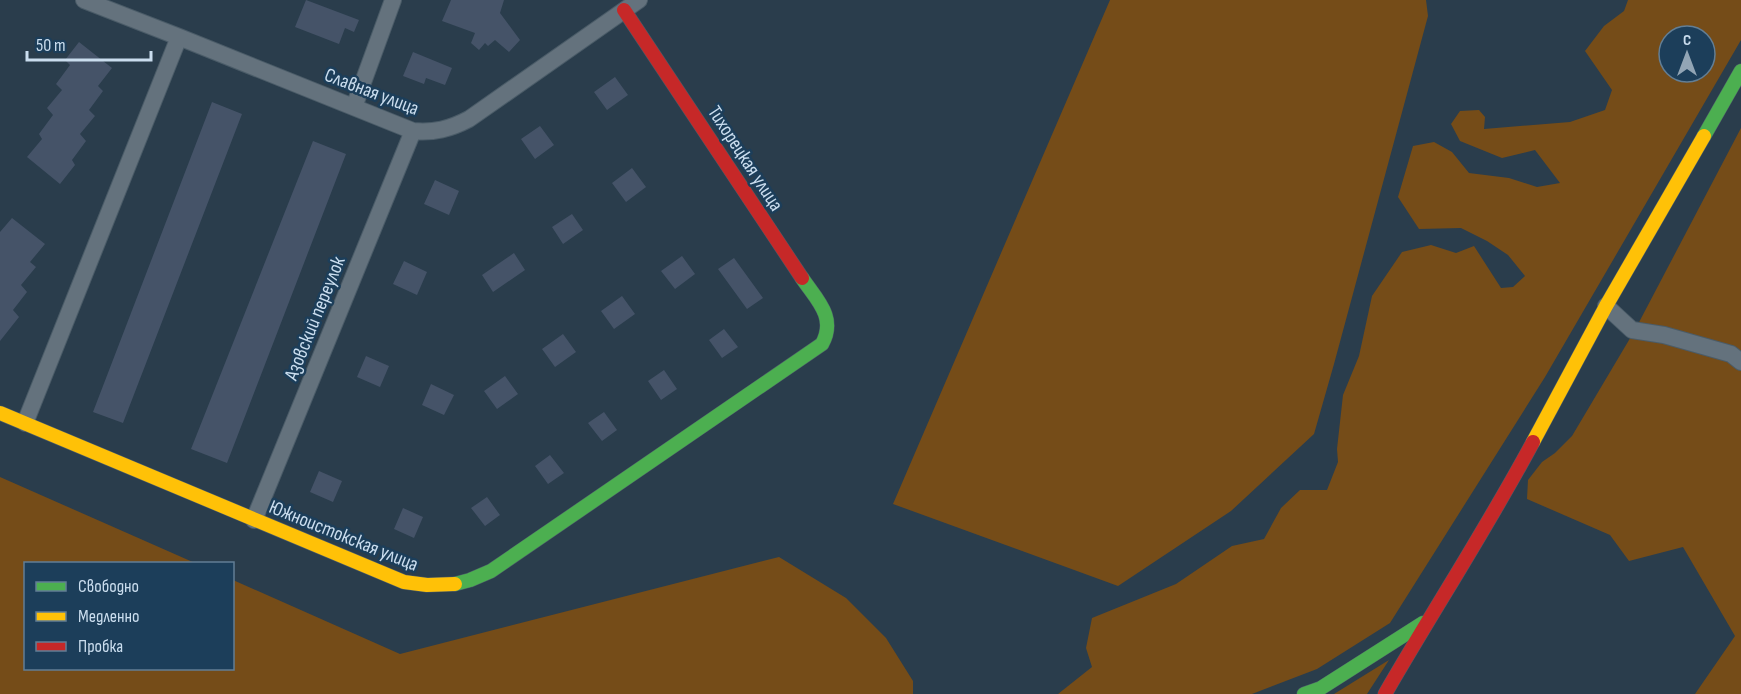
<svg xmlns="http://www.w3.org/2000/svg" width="1741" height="694" viewBox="0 0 1741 694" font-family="'Sofia Sans Condensed',sans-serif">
	<rect width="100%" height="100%" fill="#2a3d4c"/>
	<path fill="#754c18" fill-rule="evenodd" d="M1110,0H1426L1428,16L1334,364L1314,434L1231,511L1118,586L893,504Z
		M1628,0H1741V40L1545,377L1390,623L1317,669L1252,694H1058L1092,667L1086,648L1092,618L1176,584L1232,546L1264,539L1281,508L1300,490H1327L1338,462L1337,449L1343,395L1359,356L1372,296L1402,252L1431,245L1456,253L1474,246L1501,288L1513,287L1525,276L1508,255L1487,241L1461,228L1419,229L1398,197L1413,146L1434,142L1452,152L1469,173L1509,178L1537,187L1560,183L1535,150L1502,158L1460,141L1451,124L1460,111L1479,110L1485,117L1484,129L1570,122L1605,110L1612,90L1585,51L1604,26L1624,11ZM1669,36H1705V72H1669Z
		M1741,128V357L1636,328Z
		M1632,335L1731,360L1741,367V694H1695L1735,636L1683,547L1629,561L1610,535L1527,499L1528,480L1542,462L1555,453L1572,436Z
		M0,477L195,563L26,564V668H232L233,580L400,654L779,557L846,598L886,638L913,681V694H0Z
		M1389,660L1367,694H1334Z"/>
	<path fill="#455368" d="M306,0L359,20L354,32L345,28L339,44L295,27Z
		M451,0H504L500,13L520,40L509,52L495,40L488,46L485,43L479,50L471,43L475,33L442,21Z
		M79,42L112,68L98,86L103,91L89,110L95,116L80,134L86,141L72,160L75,165L60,184L27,157L42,139L39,134L53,115L47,108L62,90L56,84L70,65L65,60Z
		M413,52L452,68L445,85L426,78L424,84L403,76Z
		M615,77L628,95L607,110L594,92Z
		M212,102L242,114L123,423L93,412Z
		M540,126L554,145L535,159L521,139Z
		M313,141L346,154L227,463L191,449Z
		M632,168L646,187L626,202L612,183Z
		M435,180L459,191L449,215L424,204Z
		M572,214L583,230L563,244L552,227Z
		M12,218L45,244L30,262L36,267L21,285L27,292L13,310L19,317L0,341V232Z
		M514,253L525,270L493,292L482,275Z
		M682,256L695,274L675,289L661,271Z
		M734,258L763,298L747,309L718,269Z
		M404,261L427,272L417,295L393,284Z
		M622,296L635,314L614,329L601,311Z
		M724,329L738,347L722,358L709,340Z
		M563,334L576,352L555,367L542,349Z
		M366,356L389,366L380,387L357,377Z
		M664,370L677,389L661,400L648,381Z
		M505,376L518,394L497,409L484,391Z
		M431,384L454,395L444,415L422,405Z
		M604,412L617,430L602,441L588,423Z
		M550,455L564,473L548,484L535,466Z
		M319,471L342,481L333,502L310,492Z
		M487,497L500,515L485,526L471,508Z
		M403,508L423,517L414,538L394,529Z"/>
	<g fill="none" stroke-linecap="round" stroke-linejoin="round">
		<g stroke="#4b5c68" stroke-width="18">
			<path id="street" d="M84,0L179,37L413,131C434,133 450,129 469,119L639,0
				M354,107L393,0
				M1606,306L1632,330L1664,335L1731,354L1741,362
				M25,423L179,37
				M254,520L413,131"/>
		</g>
		<g stroke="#4b5c68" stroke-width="15">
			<path id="fast" d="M1704,136L1741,71
				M455,584L470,580L491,571L822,344C837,317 816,299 802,278
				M1304,694L1321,688L1423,623"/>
		</g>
		<g stroke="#4b5c68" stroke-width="15">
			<path id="slow" d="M0,413L404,582L427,585L455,584
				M1533,442L1606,306L1704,136"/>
		</g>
		<g stroke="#4b5c68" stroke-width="15">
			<path id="jam" d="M624,10L802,278
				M1385,694C1434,609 1487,528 1533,442"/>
		</g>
		<use href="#street" stroke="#64727d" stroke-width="16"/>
		<use href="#fast" stroke="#4caf50" stroke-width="14"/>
		<use href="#slow" stroke="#ffc107" stroke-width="14"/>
		<use href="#jam" stroke="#c62828" stroke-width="14"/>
	</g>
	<g text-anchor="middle" stroke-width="5" stroke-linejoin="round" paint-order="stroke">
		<g font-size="20" fill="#caddee" stroke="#1c3e5a">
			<text transform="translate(372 91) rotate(21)" y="7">Славная улица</text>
			<text transform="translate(746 158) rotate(57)" y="7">Тихорецкая улица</text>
			<text transform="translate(314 318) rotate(-68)" y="7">Азовский переулок</text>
			<text transform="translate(344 535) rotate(22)" y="7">Южноистокская улица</text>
		</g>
	</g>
	<rect x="24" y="562" width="210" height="108" fill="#1c3e5a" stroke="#627e95" stroke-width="1.5"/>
	<rect x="36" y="582" width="30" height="9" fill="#4caf50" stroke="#627e95" stroke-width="1.5"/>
	<text x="78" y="592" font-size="18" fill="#caddee">Свободно</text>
	<rect x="36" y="612" width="30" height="9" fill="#ffc107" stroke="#627e95" stroke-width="1.5"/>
	<text x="78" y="622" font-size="18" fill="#caddee">Медленно</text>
	<rect x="36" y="642" width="30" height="9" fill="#c62828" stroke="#627e95" stroke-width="1.5"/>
	<text x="78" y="652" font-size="18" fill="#caddee">Пробка</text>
	<g transform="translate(1687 54)"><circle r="28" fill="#1c3e5a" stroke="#627e95" stroke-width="1.5"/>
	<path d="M0-4.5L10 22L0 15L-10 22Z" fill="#92a5b5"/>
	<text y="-9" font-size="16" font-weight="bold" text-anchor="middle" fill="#caddee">С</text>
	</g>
	<path d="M27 51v9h124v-9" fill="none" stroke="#caddee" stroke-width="3"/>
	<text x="36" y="51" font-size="18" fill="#caddee" stroke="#1c3e5a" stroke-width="4.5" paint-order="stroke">50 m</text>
</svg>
